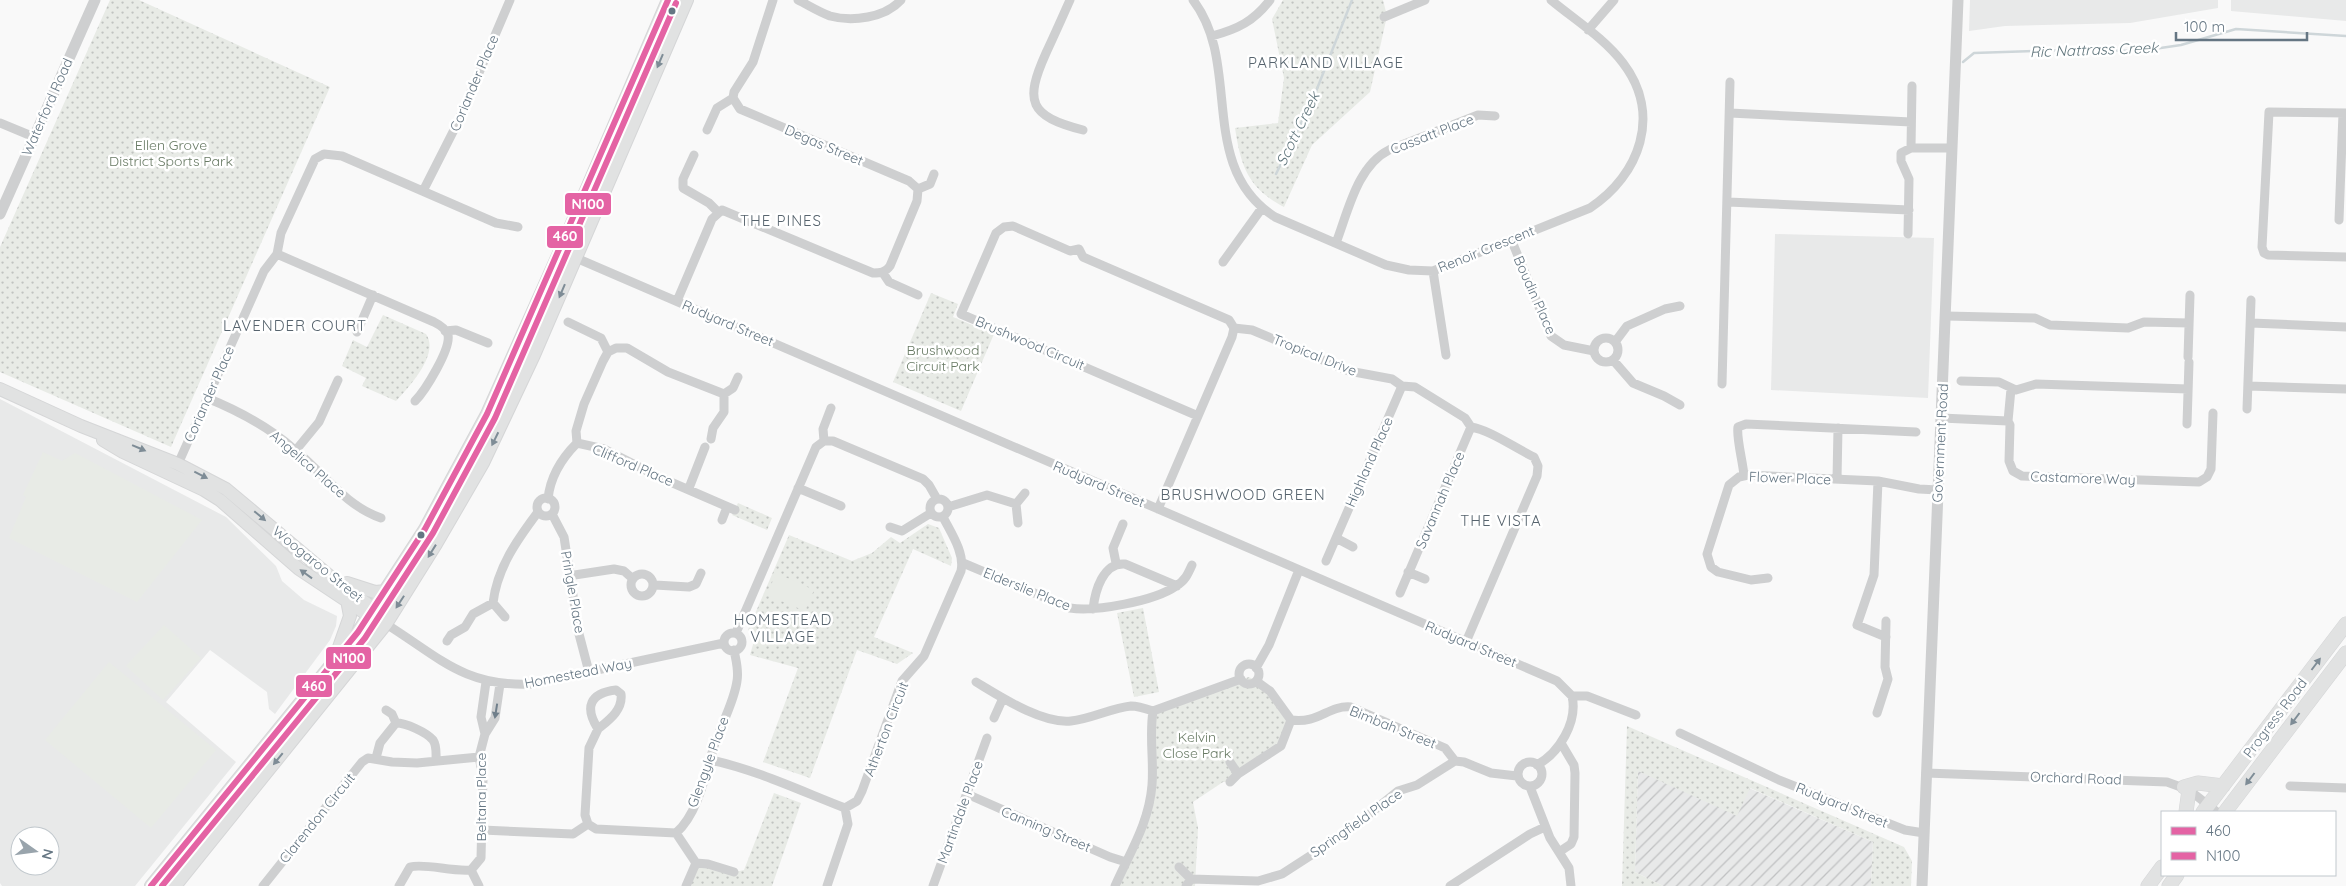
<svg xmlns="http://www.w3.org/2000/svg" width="2346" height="886" viewBox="0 0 2346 886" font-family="Quicksand,sans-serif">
	<defs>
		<pattern id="industrial-furrows" width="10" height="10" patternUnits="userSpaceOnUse" patternTransform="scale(1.25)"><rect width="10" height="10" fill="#e8e9e9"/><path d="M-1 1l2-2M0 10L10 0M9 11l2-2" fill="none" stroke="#c0c1c2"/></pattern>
		<pattern id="park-dots" width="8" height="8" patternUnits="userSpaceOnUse" patternTransform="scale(1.25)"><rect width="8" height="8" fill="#e8ebe6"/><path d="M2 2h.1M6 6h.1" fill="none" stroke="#c0c3c0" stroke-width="1.8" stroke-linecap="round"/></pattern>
	</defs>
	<rect width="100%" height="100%" fill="#f9f9f9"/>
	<path fill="#e8e9e9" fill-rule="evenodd" d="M1970,0H2218V8L2130,23L2005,26L1969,31Z
		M2231,0H2346V21L2231,11Z
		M1775,234L1934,238L1928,398L1771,390Z
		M0,399L226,517L276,566L282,581L304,600L337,616L336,626L330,640L275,714L269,709L267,692L210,650L166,702L236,762L135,886H2L0,883ZM20,836H50V866H20Z"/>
	<path fill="url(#industrial-furrows)" d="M1638,770L1736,815L1749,788L1873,842L1871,886H1663L1635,872Z"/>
	<path fill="url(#park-dots)" d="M110,0H139L330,87L171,447L0,372V247Z
		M1283,0H1383L1387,16L1370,92L1312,145L1284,207C1248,188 1241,167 1235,128L1278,123L1284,78L1272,19Z
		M931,293L958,304L953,317L994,334L961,411L893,382Z
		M383,315L426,334C440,354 409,387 396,401L362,386L366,378L342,366L353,340L367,347Z
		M738,503L772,518L767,530L732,515Z
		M928,524L939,528L952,558L951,566L913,549L874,637L913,653L897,664L857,650L810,778L763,762L798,668L750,655L754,641L748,630L789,535L852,561L872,553L891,537L900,543Z
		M1143,608L1159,692L1134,697L1117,613Z
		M1249,677L1256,681L1291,720L1284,742L1230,782H1223L1193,802L1198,828L1195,886H1115L1126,862L1152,785L1153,711Z
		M1627,726L1904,847L1912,861L1911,886H1871L1873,842L1750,788L1737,816L1638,771L1635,872L1663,886H1622Z
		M774,793L801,803L772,886H686L696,863L734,872L744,870Z"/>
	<path fill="#e8ebe6" d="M43,452L62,461L75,453L202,520L137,602L9,538L26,497L23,495Z
		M776,573L814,590L805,611L767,595Z
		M164,625L201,658L163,700L126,666Z
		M109,662L216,750L151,828L45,740Z"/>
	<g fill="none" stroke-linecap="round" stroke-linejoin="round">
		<path stroke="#ced6d9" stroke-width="2.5" d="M1963,62L1974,53L2062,50L2140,51L2181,45L2236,29L2346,36
			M1276,174L1313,99L1352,0"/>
		<g stroke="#d5d6d7" stroke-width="14">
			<path id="secondary" d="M0,389L81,426L178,464L226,489L332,578L374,609L386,624
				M103,440L123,452L204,490L220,500L299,569L368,615
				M347,583L375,592L386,591
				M338,650L350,616L347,600
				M151,886L358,632L425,529L487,414L560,251L668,0
				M175,886L386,624L436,544L483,463L534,355L687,0"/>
		</g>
		<g stroke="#d5d6d7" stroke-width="15">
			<path id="primary" d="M2184,787L2198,783L2223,786
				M2186,812L2189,790
				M2203,812L2346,624
				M2225,812L2346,653
				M2148,886L2162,867
				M2169,886L2177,875"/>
		</g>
		<path stroke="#cecfd0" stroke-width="9" d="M798,0C808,5 819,12 830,16C852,22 885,18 901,0
			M1070,0C1062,18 1054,36 1046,53C1024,102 1029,116 1083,130
			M1193,0C1243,65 1196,166 1275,217L1386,265L1409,270L1433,271L1590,208C1640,175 1662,114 1623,63C1604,38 1575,20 1551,0
			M1384,17L1425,0
			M1588,30L1614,0
			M1212,36C1238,29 1254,21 1270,0
			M1730,113L1911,122
			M2346,113L2269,112L2262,247L2264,253L2268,255L2346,257
			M0,123L34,137
			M707,130L717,108L733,98
			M1911,148L1912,86
			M694,155L683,179V188L709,203L718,212
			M918,189L930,184L934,174
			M423,191L458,122L510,0
			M1728,202L1909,210
			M2339,220L2343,113
			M1908,234L1909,179L1901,161V153L1911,148H1951
			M1511,239L1551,336L1564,345L1594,351
			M1336,243C1348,212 1357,166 1389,150L1478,115L1495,116
			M560,251L1557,681L1572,696H1587L1636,715
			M277,254L434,322C440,325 446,329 448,335C451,349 425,391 415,401
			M1223,262L1262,208
			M1433,271L1446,355
			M883,273L889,282L918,295
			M677,301L712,219L722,210L873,273C880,273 885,273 890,266L917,201L918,189L909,181L740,109L733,98L734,92L753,62L773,0
			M1946,316L2035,318L2050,325L2128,328L2144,322L2189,323
			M568,322L601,338L608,352
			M2251,323L2346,327
			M1234,328L1252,330L1349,371L1392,379L1402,386L1415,387L1465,418L1471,427C1490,430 1515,448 1534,457L1538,466L1537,476L1466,642
			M445,331L456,330L488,343
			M357,332L373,295
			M1594 350a12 12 0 1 1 24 0a12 12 0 1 1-24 0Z
			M1615,342L1627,326L1665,309L1680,306
			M2188,357L2190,295
			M1613,360L1633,383L1664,396L1680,405
			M1961,381L1999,382L2016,390L2036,384L2188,389
			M1722,384L1730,82
			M2248,386L2346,389
			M207,398C239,411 269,427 295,450C323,473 346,506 381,518
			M2247,409L2251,300
			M1941,418L2008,421L2010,425L2009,461L2013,471L2022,476L2199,482L2207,477L2211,469L2213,413
			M2008,421L2011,389
			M2187,424L2189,362
			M711,439L713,428L724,412V394L733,388L738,377
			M824,441L823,429L831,408
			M577,443L604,449L659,477L735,510
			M296,450L319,422L338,380
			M178,464L264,271L277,254L281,233L315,159L324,154L342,156L496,223L518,227
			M1744,476C1743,462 1736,437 1738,427L1746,424L1916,432
			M1837,479L1838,428
			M1878,481L1874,575L1857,625L1886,637
			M689,488L705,447
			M798,488L841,506
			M537 507a9 9 0 1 1 18 0a9 9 0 1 1-18 0Z
			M930 508a9 9 0 1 1 18 0a9 9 0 1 1-18 0Z
			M548,499C550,478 562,458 577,443L576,431L584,404L603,361L608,352L616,348H627L668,372L724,394
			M948,507L987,495L1016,504
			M1158,509L1232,337L1234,328L1229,320L1083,257L1079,249L1070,251L1013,226L1004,227L996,233L961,314L1198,416
			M552,514L564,537L579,634L589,672
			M722,520L727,507
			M1018,523L1016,504L1025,493
			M890,527L902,531L931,513
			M1336,538L1353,547
			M1326,561L1402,386
			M963,563L1070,608C1095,612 1155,601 1176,586C1185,581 1188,574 1192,565
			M1116,563L1113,548L1123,524
			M1408,572L1425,579
			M631 585a11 11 0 1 1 22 0a11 11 0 1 1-22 0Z
			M568,576L614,569L624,571L633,579
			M1768,578L1751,580L1718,572L1711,567L1707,554L1729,485L1739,477L1748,475L1878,481L1919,489L1938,490
			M655,585L689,587L696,584L701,573
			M1400,593L1471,427
			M493,603C497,568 517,540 538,512
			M1093,609C1095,591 1103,562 1125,564L1177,586
			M386,624C439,657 464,687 531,684L724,643
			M736,633L816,447L824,441H833L923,479L929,485L937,499
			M724 642a9 9 0 1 1 18 0a9 9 0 1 1-18 0Z
			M447,641L451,635L465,627L473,614L493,603L505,617
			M1239 674a10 10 0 1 1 20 0a10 10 0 1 1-20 0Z
			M1256,668L1269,645L1299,570
			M1256,681L1270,691L1291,720C1319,724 1328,705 1351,707L1445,748L1455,761
			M976,682C1001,697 1042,724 1071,721C1091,719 1111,708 1131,706C1138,706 1147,709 1153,711
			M616,690L621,694C623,710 609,720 598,729C584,707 590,693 616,690Z
			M386,710L392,714L396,723
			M1153,711L1241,679
			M1877,713L1888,679L1885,667L1886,621
			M994,718L1003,698
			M598,729L589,748L585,815L588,824L596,829L676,833C699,813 706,771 715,743C722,723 734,702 737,681C739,670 736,661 734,650
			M1680,733L1779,780L1905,830L1924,833
			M485,734L495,718L500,684
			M376,758L380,743L396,723C406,723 426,732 433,740C437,746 436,753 436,760
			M711,760C757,770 801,791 845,808L857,801L862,791L902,681L924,656L961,571C965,553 951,533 943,517
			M1518 774a12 12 0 1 1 24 0a12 12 0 1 1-24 0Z
			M1230,762L1238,774
			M1537,765C1559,753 1578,722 1572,696
			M1926,773L2167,782L2189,790L2217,812
			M1230,782L1238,774L1281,746L1291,720
			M2290,786L2346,788
			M1530,787L1550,838L1569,868L1571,886
			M967,794L1110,857L1126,862
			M482,830L573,834L588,824
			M676,833L696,863
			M1559,852L1571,844L1574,837L1575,773L1574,765L1561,743
			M1179,867L1191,879L1186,886
			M471,870L481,858L483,777L479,757L485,734L481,717L486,682
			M471,870L479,886
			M1191,879L1258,881L1282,874L1347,832L1398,791L1417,785L1455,761L1464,762L1491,773L1517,776
			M263,886L362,762L368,758L392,762L417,763L479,757
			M399,886L410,867C425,863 452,872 471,870
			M686,886L696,863L708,864L734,872
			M827,886L848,824L845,808
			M933,886L987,738
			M1115,886C1130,852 1149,823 1152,785C1154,760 1149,736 1153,711
			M1450,886L1530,834L1545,827"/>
		<path stroke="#cecfd0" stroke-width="11" d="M0,214L95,0
			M1922,886L1958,0"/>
		<use href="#secondary" stroke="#e1e2e2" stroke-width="12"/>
		<use href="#primary" stroke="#e1e2e2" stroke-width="14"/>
		<g stroke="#fff" stroke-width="10">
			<path id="bus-1" d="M151,886L358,632L425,529L487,414L668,0"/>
		</g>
		<g stroke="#fff" stroke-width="10">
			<path id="bus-2" d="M162,886L365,638L433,533L495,418L676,3"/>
		</g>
		<use href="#bus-1" stroke="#e463a4" stroke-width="6"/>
		<use href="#bus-2" stroke="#e463a4" stroke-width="6"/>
	</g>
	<defs><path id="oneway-solid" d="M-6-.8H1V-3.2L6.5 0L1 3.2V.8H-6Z" transform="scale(1.25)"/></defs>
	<g fill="#7e8c96">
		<use href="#oneway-solid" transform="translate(660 61) rotate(113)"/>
		<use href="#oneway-solid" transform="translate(562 291) rotate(113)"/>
		<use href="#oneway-solid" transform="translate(495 439) rotate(116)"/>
		<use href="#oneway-solid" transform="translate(139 448) rotate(23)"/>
		<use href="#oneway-solid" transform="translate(201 475) rotate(27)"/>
		<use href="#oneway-solid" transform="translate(260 516) rotate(40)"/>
		<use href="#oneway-solid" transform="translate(432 551) rotate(122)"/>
		<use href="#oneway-solid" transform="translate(306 574) rotate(-144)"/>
		<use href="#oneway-solid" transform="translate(400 602) rotate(123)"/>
		<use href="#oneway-solid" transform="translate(2316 664) rotate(-53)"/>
		<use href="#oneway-solid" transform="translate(2295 719) rotate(127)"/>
		<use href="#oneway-solid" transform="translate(278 759) rotate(129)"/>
		<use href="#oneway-solid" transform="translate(2250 779) rotate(127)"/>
	</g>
	<use fill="#707f8b" href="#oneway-solid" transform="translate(496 711) rotate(99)"/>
	<g fill="#657683" stroke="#fff" stroke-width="2">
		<circle cx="672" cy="11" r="4.5"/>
		<circle cx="421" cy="535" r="4.5"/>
	</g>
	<g text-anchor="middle" stroke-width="5" stroke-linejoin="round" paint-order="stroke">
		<g font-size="14" fill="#657683" stroke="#fff">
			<text transform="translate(474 83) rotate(-67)" y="5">Coriander Place</text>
			<text transform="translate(47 107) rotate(-66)" y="5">Waterford Road</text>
			<text transform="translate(1432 134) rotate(-21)" y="5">Cassatt Place</text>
			<text transform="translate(824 145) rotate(23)" y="5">Degas Street</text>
			<text transform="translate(1486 249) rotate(-22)" y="5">Renoir Crescent</text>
			<text transform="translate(1535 295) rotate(66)" y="5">Boudin Place</text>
			<text transform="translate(728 323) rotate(23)" y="5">Rudyard Street</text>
			<text transform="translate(1030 343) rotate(23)" y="5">Brushwood Circuit</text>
			<text transform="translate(1315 355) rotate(22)" y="5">Tropical Drive</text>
			<text transform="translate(209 394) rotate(-66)" y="5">Coriander Place</text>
			<text transform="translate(1940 443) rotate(-87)" y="5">Government Road</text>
			<text transform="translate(1369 462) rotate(-66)" y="5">Highland Place</text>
			<text transform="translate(308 464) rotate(41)" y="5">Angelica Place</text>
			<text transform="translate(633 465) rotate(23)" y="5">Clifford Place</text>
			<text transform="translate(1790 478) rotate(2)" y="5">Flower Place</text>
			<text transform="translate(2083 478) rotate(2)" y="5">Castamore Way</text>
			<text transform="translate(1099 484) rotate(23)" y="5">Rudyard Street</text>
			<text transform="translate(1440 500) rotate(-67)" y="5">Savannah Place</text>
			<text transform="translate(318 564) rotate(39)" y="5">Woogaroo Street</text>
			<text transform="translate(1027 589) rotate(22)" y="5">Elderslie Place</text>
			<text transform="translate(573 592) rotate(80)" y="5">Pringle Place</text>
			<text transform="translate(1471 644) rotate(23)" y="5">Rudyard Street</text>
			<text transform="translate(578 673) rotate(-11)" y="5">Homestead Way</text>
			<text transform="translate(2275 718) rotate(-53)" y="5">Progress Road</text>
			<text transform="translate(1393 727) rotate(22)" y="5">Bimbah Street</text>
			<text transform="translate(886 729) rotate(-69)" y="5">Atherton Circuit</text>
			<text transform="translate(708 762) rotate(-70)" y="5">Glengyle Place</text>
			<text transform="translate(2076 778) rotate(2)" y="5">Orchard Road</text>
			<text transform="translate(481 797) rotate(-90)" y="5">Beltana Place</text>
			<text transform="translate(1842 805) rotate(22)" y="5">Rudyard Street</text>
			<text transform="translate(960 812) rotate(-70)" y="5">Martindale Place</text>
			<text transform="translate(317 818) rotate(-51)" y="5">Clarendon Circuit</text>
			<text transform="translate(1356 823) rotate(-35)" y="5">Springfield Place</text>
			<text transform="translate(1046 829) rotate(23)" y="5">Canning Street</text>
		</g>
		<g font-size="14" fill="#687a64" stroke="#fff">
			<text x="171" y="150">Ellen Grove<tspan x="171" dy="16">District Sports Park</tspan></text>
			<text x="943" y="355">Brushwood<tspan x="943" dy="16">Circuit Park</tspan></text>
			<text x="1197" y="742">Kelvin<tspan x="1197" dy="16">Close Park</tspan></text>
		</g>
		<g font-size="15" font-style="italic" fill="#60757c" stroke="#fff">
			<text transform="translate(2094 50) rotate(-2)" y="5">Ric Nattrass Creek</text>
			<text transform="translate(1298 129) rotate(-64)" y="5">Scott Creek</text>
		</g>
		<g font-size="15" letter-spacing="1" fill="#57646e" stroke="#fff">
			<text x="1326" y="68">PARKLAND VILLAGE</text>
			<text x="781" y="226">THE PINES</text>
			<text x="295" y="331">LAVENDER COURT</text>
			<text x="1243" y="500">BRUSHWOOD GREEN</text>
			<text x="1501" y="526">THE VISTA</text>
			<text x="783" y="625">HOMESTEAD<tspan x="783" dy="17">VILLAGE</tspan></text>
		</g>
	</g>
	<g stroke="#fff" stroke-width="2">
		<rect x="564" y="192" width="48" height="24" rx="5" fill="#e463a4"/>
		<rect x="546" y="225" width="38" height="24" rx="5" fill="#e463a4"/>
		<rect x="325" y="646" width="47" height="24" rx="5" fill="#e463a4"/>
		<rect x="295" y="674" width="38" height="24" rx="5" fill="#e463a4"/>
	</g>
	<g font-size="14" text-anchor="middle" font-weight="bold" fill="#fff">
		<text x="588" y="209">N100</text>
		<text x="565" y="241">460</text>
		<text x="349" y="663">N100</text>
		<text x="314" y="691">460</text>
	</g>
	<rect x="2161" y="811" width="175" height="65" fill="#ffffff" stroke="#c1c8cd"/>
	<rect x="2171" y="827" width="25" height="8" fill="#e463a4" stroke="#c1c8cd"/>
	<text x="2206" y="836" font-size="15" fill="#657683">460</text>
	<rect x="2171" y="852" width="25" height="8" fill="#e463a4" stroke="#c1c8cd"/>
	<text x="2206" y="861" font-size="15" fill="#657683">N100</text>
	<g transform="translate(35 851) rotate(104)"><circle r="24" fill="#ffffff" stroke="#c1c8cd"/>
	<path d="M0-4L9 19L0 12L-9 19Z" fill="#99a4ac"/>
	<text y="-8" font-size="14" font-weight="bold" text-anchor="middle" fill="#657683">N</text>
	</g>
	<path d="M2176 32v8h131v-8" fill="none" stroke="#657683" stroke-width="2.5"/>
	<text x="2184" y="32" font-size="15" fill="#657683" stroke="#ffffff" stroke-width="4" paint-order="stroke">100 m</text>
</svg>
